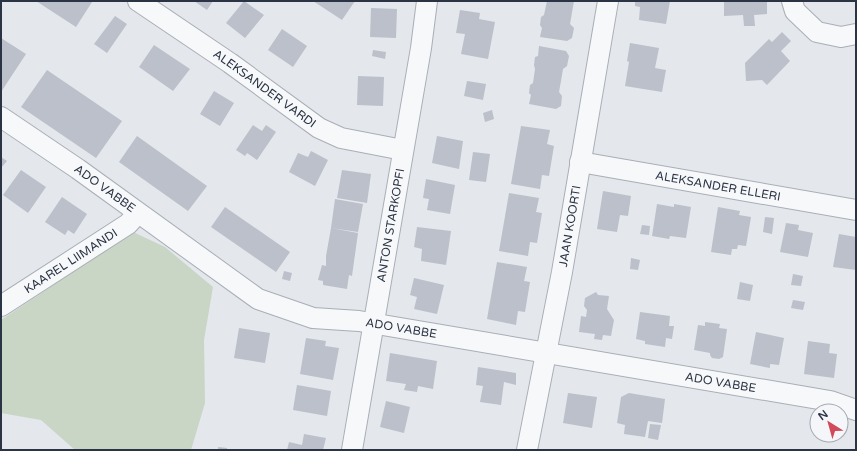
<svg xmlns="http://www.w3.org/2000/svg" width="857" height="451" viewBox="0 0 857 451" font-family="'Varela Round',sans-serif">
	<rect width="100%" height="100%" fill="#e4e7ec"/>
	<path fill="#c9d6c5" d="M133,232L165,247L213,287L204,340L205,403L191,450H75L41,420L1,413V320Z"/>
	<path fill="#bbc0ca" d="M36,1H91L92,2L76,27Z
		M194,1H213L207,10Z
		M244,1L264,15L245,38L226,23Z
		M313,1H355L342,20Z
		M547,1H574L570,24L574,28L572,38L567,41L540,37L542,28L540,25L541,17L544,15Z
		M635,1H670L666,24L639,20L640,7L635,6Z
		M724,1H767V14L754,15L755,26H744L743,15L724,16Z
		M371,8L397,9L396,38L370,37Z
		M460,10L480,13L479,19L495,22L488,59L461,54L465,34L456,33Z
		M115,16L127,24L107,53L94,44Z
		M282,29L307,46L293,67L268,50Z
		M782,32L791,41L781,51L790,61L767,85L762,80L746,81L745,63L769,39L772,42Z
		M1,38L26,54L1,92Z
		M630,43L659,48L655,68L666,70L662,92L625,86L629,62L627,61Z
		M154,45L190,69L173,91L139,67Z
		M539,46L566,51L569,56L567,66L563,69L561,81L559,92L562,96L561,106L556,109L529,104L531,95L529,93L530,85L533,83L535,69L534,65L535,57L538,56Z
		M373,50L386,52L385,59L372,56Z
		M47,70L122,121L96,158L21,107Z
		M358,76L384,77L383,106L357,105Z
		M467,81L486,84L483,100L464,96Z
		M214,91L234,103L220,126L200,114Z
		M492,110L494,119L485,122L483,113Z
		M253,125L262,131L266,125L276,132L257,160L247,153L245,156L236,150Z
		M521,126L550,130L547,144L554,146L549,176L542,175L540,189L511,184Z
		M137,136L207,186L188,211L119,162Z
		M437,136L463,141L459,169L432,163Z
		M311,151L328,160L315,186L289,172L298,153L308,157Z
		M473,152L490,154L486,182L469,180Z
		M1,157L7,161L1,168Z
		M21,170L46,187L28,213L3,195Z
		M342,170L371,174L367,203L337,198Z
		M426,179L455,185L450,214L427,210L429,199L423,198Z
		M603,191L631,196L628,216L620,215L617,232L597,229Z
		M509,193L539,198L536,212L542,213L537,243L530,242L528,256L499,251Z
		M62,197L87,214L74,234L68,230L65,235L45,222Z
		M335,199L363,204L358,232L331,228Z
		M657,204L674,207V204L691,207L686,238L670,236L669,239L652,236Z
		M225,207L290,252L276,272L211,227Z
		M718,207L740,211L739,215L751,217L746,246L738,245L737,249H732L731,255L711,252Z
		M765,217L774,218L772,234L763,232Z
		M786,223L799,225L798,230L813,233L808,257L780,252Z
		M642,225L650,226L649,235L640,234Z
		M417,227L451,231L446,265L421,261L422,249L414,247Z
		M331,228L358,233L352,276L349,275L347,289L323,285V281L318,280L322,265L326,266V256Z
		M839,234L856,237V270L833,267Z
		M631,258L640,260L638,270L630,269Z
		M497,262L527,267L524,281L530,282L525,312L518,311L516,325L487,319Z
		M284,271L292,273L290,281L282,279Z
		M793,274L803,276L801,286L791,285Z
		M414,278L444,285L437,314L414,309L417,297L410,295Z
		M740,282L753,285L750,301L737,299Z
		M596,292L598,295L609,296L607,309L614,320L611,336L603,335L602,340L594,339L595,334L579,332L581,316L586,317L587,310L584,306L585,298Z
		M793,300L805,302L803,310L791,308Z
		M640,312L670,316L669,326H674L672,339L666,338L665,347L645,344V341L636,339Z
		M705,322L720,324L719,328L727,329L723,357L719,359L712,358L710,355V353L694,350L698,325L705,326Z
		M239,328L270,333L265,363L234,358Z
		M756,332L784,338L779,365L770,364V368L750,364Z
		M306,338L326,341L325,346L339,348L333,380L300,374Z
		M808,341L830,344L829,353L837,354L834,378L804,374Z
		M390,353L437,361L433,389L418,386L417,392L404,390L406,384L386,381Z
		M478,367L516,373V385L504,382L501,405L480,402L483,386L476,385Z
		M297,385L331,391L327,416L293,410Z
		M568,393L597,397L592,428L563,423Z
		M629,393L665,399L662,423L648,421L645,437L624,434L625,425L617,423L621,397Z
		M386,401L410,407L404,433L380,427Z
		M650,424L661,425L658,440L648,438Z
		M304,434L326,438L323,450H287L289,442L302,445Z
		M218,447L227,448V450H218Z"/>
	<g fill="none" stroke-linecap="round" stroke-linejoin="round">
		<g stroke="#a9aeb7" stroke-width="22">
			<g id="minor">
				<path id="s1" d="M138,1L230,63L319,128L341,138L403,150"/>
				<path d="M792,1L795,11L817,32L841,37L856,34"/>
				<path id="s2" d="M1,117L78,169L258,299L313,318L359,321L830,401L856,410"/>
				<path id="s3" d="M580,162L856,210"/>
				<path id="s4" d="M1,306L128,224L138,213"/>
				<path id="s5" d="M352,450L421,48L427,1"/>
				<path id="s6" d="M527,450L562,272L608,1"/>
			</g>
		</g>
		<use href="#minor" stroke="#f7f8fa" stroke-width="20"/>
	</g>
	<g text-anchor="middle" stroke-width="4" stroke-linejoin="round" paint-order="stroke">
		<g font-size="12" fill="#2b3445" stroke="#f4f6f9">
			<text dy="4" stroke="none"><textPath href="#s1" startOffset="154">ALEKSANDER VARDI</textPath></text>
			<text dy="4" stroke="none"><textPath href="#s3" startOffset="140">ALEKSANDER ELLERI</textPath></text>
			<text dy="4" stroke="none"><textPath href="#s2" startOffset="126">ADO VABBE</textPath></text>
			<text dy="4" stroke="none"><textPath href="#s5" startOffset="228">ANTON STARKOPFI</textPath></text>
			<text dy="4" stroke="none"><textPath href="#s6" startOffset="228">JAAN KOORTI</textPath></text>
			<text dy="4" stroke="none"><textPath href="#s4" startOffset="83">KAAREL LIIMANDI</textPath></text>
			<text dy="4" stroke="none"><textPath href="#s2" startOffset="462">ADO VABBE</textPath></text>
			<text dy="4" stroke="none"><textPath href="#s2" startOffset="786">ADO VABBE</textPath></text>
		</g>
	</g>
	<rect width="857" height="451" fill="none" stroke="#2b3445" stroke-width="4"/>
	<g transform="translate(829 423) rotate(323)"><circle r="19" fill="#f4f6f9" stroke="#a4a8b1"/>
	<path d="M0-3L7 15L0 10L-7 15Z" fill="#d1495b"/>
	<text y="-6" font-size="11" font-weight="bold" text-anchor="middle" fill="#2b3445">N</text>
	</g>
</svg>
